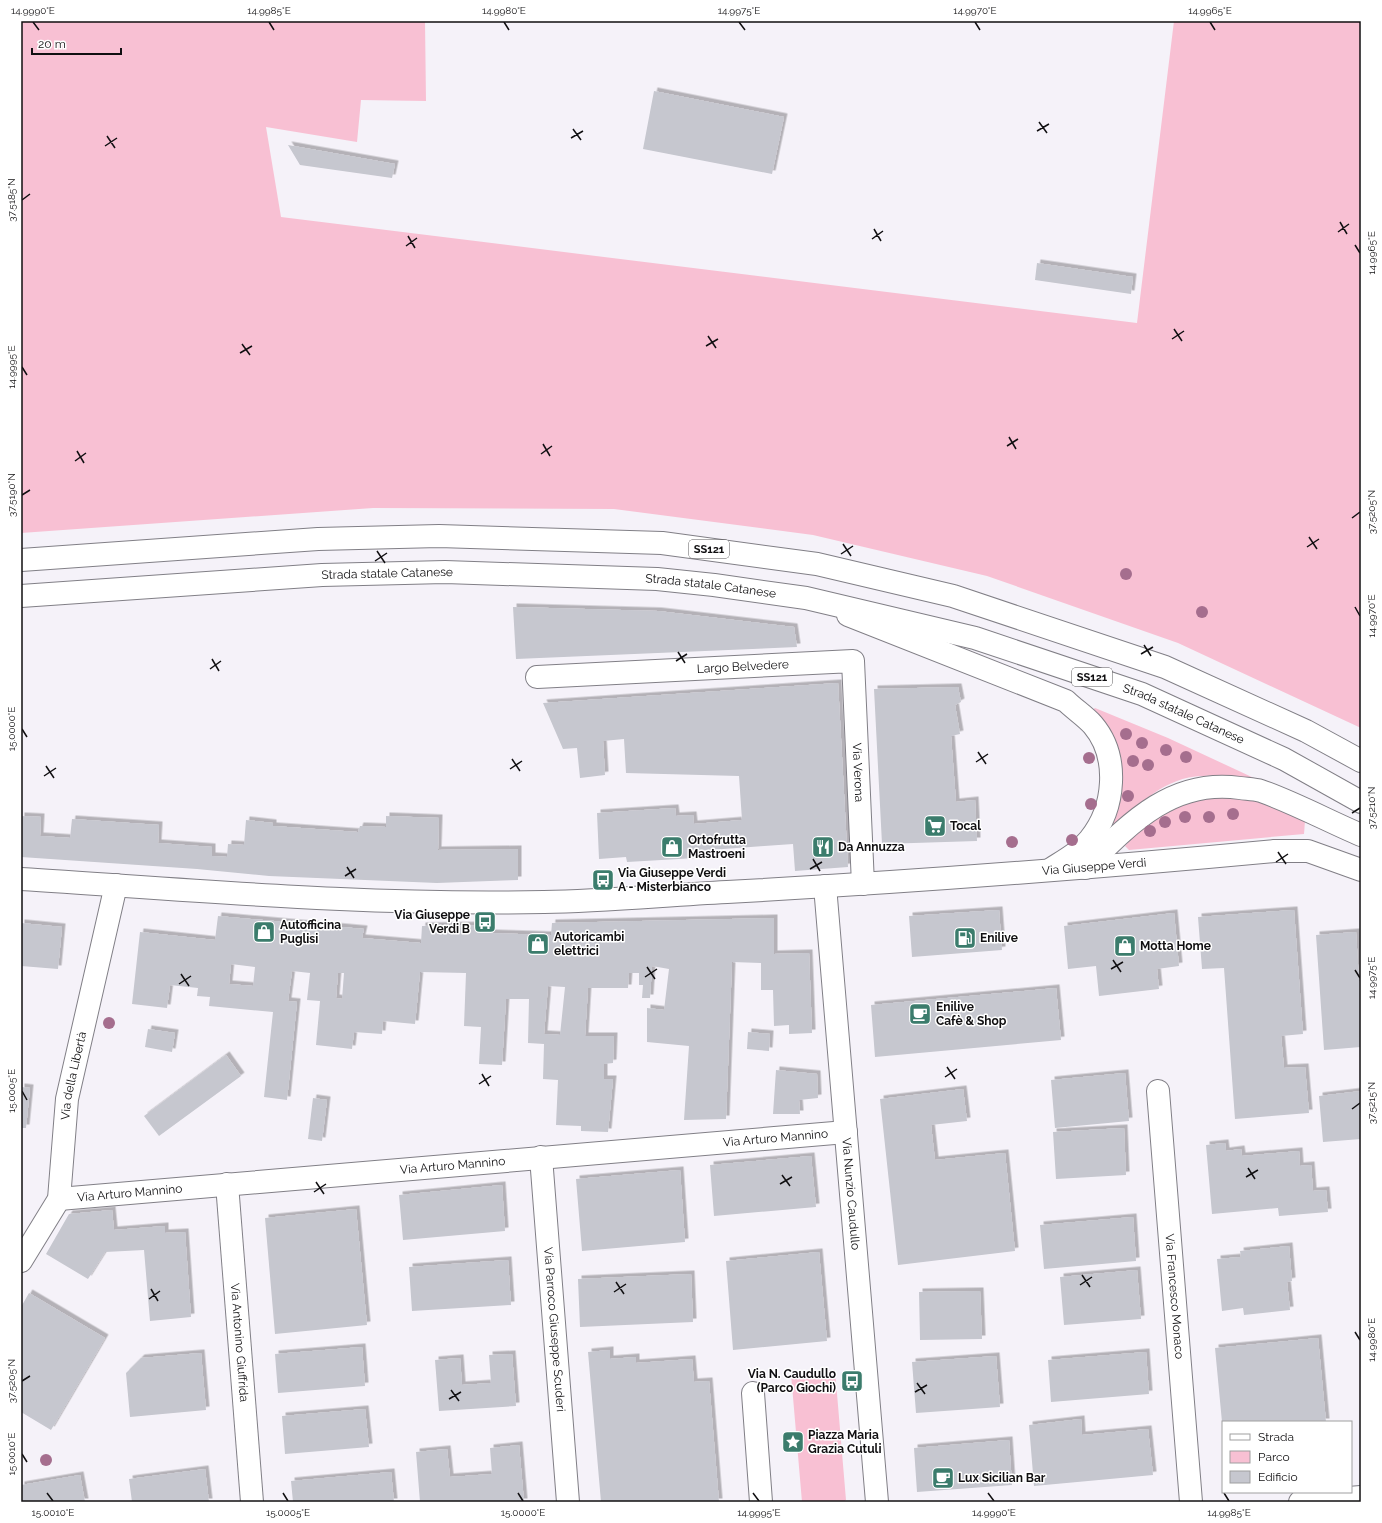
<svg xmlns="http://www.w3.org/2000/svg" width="1382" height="1523" viewBox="0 0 1382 1523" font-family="Raleway,sans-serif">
	<defs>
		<filter id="shadow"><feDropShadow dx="3.5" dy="-3.5" stdDeviation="0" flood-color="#0004"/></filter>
	</defs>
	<rect width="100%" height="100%" fill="#f5f2f9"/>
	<path fill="#f8c0d3" d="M21,21H425L426,101L361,100L357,142L266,127L281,217L1137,323L1174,21H1361V728L1178,643L987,576L813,535L614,509L373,508L21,533Z
		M1095,708L1168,738L1254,778C1237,777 1219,775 1202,776C1166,777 1138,804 1114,828L1111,825C1136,783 1111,749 1091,711Z
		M1220,797L1243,798L1261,803L1305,821L1304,834L1129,850L1125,846C1154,814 1176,803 1220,797Z
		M835,1370L846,1500L843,1502H802L791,1374Z"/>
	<path fill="#c6c7cf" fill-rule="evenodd" filter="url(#shadow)" d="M654,91L784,117L772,174L643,149Z
		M288,145L395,164L392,178L300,165Z
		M1037,263L1133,277L1131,294L1035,280Z
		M513,607L658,611L794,627L797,647L516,659Z
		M838,683L848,867L795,871L793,844L696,851V858L627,862L626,857L599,859L597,813L675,808L676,816L693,815L694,824L742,820L739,776L626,773L624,739L603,741L605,775L580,778L577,748L563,749L543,703Z
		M958,687L961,702L955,705L960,734L951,736L956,802L975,800L977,841L882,844L874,689Z
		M21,816L41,817L40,836L70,838L72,819L159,825L158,843L212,847V856L227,857L228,844L244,845L246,820L273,823V826L358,832L360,826L386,827V816L439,818L438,850L518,849V880L437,883L269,876L197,869L21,857Z
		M999,910L1002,950L912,957L909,916Z
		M1294,910L1303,1034L1281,1036L1284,1068L1305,1067L1309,1113L1235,1119L1224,968L1202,969L1198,917Z
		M1174,913L1179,966L1157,969L1159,989L1099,996L1096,966L1068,969L1064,926Z
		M218,916L364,929L362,938L421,943L422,926L489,925L488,933L551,935L552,923L774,918V954L809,953L812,1033L789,1034V1025L774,1026L773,990H761V963L732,962L726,1119L684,1120L689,1046L647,1042V1008L664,1010L669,969L652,966L650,998H642L643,985H639V973H629L628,988H588L585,1036H614L613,1063L604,1064V1079H613L608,1132L581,1131V1126L556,1125L558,1080L543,1079L544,1044L528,1043L529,999H506L502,1065L479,1064L481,1027L464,1026L466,973L420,972L415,1024L383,1021L382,1034L354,1032L352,1049L316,1045L320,1001L307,1000L310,973L292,971L288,1001L297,1002L287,1100L264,1097L273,1012L209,1006L210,997L197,996L198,988L170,985L167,1008L132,1004L140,932L215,940ZM231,964L255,967L253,986L229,984ZM338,973H344L342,999L336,998ZM548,986L565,987L560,1035L544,1034Z
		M21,923L62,927L58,969L21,966Z
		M1356,932L1361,1013V1047L1324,1050L1316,935Z
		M1056,988L1061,1040L875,1057L871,1005Z
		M148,1029L175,1033L172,1052L145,1047Z
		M748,1032L770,1034L769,1051L747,1049Z
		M226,1055L241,1076L159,1136L144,1116Z
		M776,1070L817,1074L818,1098L799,1100L800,1114H773Z
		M1125,1073L1129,1121L1055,1128L1051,1080Z
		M21,1087L30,1088L26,1128H21Z
		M963,1089L967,1121L931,1125L935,1160L1005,1153L1015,1251L898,1265L880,1099Z
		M1361,1091V1139L1323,1142L1319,1096Z
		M313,1098L327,1100L322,1141L308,1139Z
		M1124,1128L1126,1175L1056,1179L1053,1132Z
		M1225,1143L1226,1151L1241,1149L1242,1156L1299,1151L1300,1166L1311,1165L1313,1191L1326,1190L1328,1212L1279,1216L1278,1208L1212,1214L1206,1145Z
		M811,1156L816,1207L714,1216L710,1165Z
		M680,1170L685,1242L582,1251L576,1179Z
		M502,1185L505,1231L403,1240L399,1195Z
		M356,1209L367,1325L275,1334L265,1218Z
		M112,1210L114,1230L165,1226V1233L185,1232L191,1317L150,1321L144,1250L105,1252L88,1279L46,1254L69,1214Z
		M1133,1217L1136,1261L1044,1269L1040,1225Z
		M1289,1246L1292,1281L1287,1282L1290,1310L1244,1315L1243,1308L1222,1311L1217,1259L1241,1257L1240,1251Z
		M819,1252L827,1341L733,1350L726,1261Z
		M508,1260L511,1305L412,1311L409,1267Z
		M1137,1270L1141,1319L1064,1325L1060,1277Z
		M691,1274L693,1322L580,1327L578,1279Z
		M980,1291L982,1339L920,1340L919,1292Z
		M29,1293L105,1338L51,1430L21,1412V1307Z
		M1318,1338L1326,1422H1222L1215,1348Z
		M362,1347L365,1386L278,1393L275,1354Z
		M610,1350V1359L636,1357V1363L692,1359L694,1382L709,1381L719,1502H601L588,1352Z
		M1146,1352L1149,1394L1051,1402L1048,1360Z
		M201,1353L206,1410L130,1417L126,1373L141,1358Z
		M512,1354L516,1406L439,1411L435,1360L460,1358L462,1385L491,1383L489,1355Z
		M996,1356L1000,1407L916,1413L912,1362Z
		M365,1409L369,1447L285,1454L282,1416Z
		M1081,1419L1082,1435L1148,1429L1153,1475L1034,1486L1029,1425Z
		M1009,1440L1012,1485L917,1492L914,1448Z
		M519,1445L524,1502H420L416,1452L447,1449L450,1477L492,1474L490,1448Z
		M205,1469L209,1502H132L129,1479Z
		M391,1472L394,1502H293L291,1481Z
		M80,1475L85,1502H21V1485Z"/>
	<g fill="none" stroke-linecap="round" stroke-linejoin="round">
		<g stroke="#817f86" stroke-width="24">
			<g id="minor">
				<path id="s1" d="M537,677L853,661L863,884"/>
				<path id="s2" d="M1158,1091L1191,1502"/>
				<path id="s3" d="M541,1157L568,1502"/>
				<path id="s4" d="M227,1184L252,1502"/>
				<path id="s5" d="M59,1199L846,1132"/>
				<path id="s6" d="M21,1261L59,1199L67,1099L116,885"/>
				<path d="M753,1393L761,1502"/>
			</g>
		</g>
		<g stroke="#817f86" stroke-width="24">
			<g id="tertiary">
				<path id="s7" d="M825,886L877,1502"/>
				<path d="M1300,1502L1361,1497"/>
			</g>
		</g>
		<g stroke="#817f86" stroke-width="24">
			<g id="secondary">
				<path d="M848,615L1066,701C1074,709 1085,716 1093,725C1120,757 1115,808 1090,839C1080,852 1065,860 1051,869"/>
				<path d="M1085,868C1129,824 1172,778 1240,788C1247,789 1254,789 1261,791C1295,803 1328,821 1361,835"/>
				<path id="s8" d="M21,879C195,890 369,906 544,902C605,901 666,895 727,892C910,882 1092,868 1274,851H1308L1361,870"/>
			</g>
		</g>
		<g stroke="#817f86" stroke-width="24">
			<g id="primary">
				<path d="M21,560L318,539L439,536L662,543L817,564L953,596L1165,667L1306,731L1361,761"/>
				<path id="s9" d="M21,596L322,575L445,572L657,579L714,585L806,598L975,638L1142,694L1284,759L1361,802"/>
			</g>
		</g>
		<use href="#minor" stroke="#fff" stroke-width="22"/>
		<use href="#tertiary" stroke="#fff" stroke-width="22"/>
		<use href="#secondary" stroke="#fff" stroke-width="22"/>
		<use href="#primary" stroke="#fff" stroke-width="22"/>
	</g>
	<g fill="#a56e8e">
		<circle cx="1126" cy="574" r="6"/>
		<circle cx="1202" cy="612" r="6"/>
		<circle cx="1126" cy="734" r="6"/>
		<circle cx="1142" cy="743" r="6"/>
		<circle cx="1166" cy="750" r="6"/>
		<circle cx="1186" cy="757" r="6"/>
		<circle cx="1089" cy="758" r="6"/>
		<circle cx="1133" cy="761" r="6"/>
		<circle cx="1148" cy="765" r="6"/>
		<circle cx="1128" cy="796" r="6"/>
		<circle cx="1091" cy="804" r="6"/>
		<circle cx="1233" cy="814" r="6"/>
		<circle cx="1185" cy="817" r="6"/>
		<circle cx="1209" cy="817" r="6"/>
		<circle cx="1165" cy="822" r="6"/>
		<circle cx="1150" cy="831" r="6"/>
		<circle cx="1072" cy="840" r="6"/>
		<circle cx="1012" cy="842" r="6"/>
		<circle cx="109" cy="1023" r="6"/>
		<circle cx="46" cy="1460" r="6"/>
	</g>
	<path fill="none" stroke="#100f11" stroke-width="1.5" d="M33,22L39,30M269,22L274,30M504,22L509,30M739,22L745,30M975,22L980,30M1210,22L1215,30M1039,122L1047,133M573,129L581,140M1037,131L1049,124M107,136L115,148M571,138L583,131M105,146L117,138M22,200L30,194M1340,222L1347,234M874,229L881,241M1338,232L1349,224M408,236L415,248M872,239L883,231M1355,245L1360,253M406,246L417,238M1174,329L1182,341M708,336L716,348M1172,339L1184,331M242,344L250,355M706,346L718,339M240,353L252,346M22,367L27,375M1009,437L1016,449M543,444L550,456M1007,446L1018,439M77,451L84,463M541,454L552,446M75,461L86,453M22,495L30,490M1352,518L1360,512M1309,537L1317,549M843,544L851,556M1307,547L1319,539M377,551L385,563M841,554L853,546M375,561L387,553M1355,607L1360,616M1144,645L1151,656M678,652L685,663M1141,654L1153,647M212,659L219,671M676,661L687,654M210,669L221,661M22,729L27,737M978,752L986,764M512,759L520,771M976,762L988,754M46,766L54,778M510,769L522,761M44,776L56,768M1352,813L1360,808M1278,852L1286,864M813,859L820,871M1276,862L1288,854M347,867L354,878M810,869L822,862M345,876L356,869M1113,960L1121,972M647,967L655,979M1111,969L1123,962M1355,970L1360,978M181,974L189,986M645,977L657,969M179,984L191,976M947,1067L955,1079M482,1074L489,1086M945,1077L957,1069M479,1084L491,1076M22,1091L27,1100M1352,1109L1360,1103M1248,1168L1255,1179M782,1175L790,1186M1246,1177L1258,1170M316,1182L324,1194M780,1184L792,1177M314,1192L326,1184M1082,1275L1090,1287M616,1282L624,1294M1080,1285L1092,1277M151,1289L158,1301M614,1292L626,1284M149,1299L160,1291M1355,1332L1360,1340M22,1381L30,1376M917,1383L925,1394M451,1390L459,1401M915,1392L927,1385M449,1399L461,1392M22,1454L27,1462M47,1493L53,1501M283,1493L288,1501M518,1493L523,1501M753,1493L759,1501M988,1493L994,1501M1224,1493L1229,1501"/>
	<defs>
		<g id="supermarket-square" transform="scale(1.15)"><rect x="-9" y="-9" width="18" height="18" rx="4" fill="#3b7c6c" stroke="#fff"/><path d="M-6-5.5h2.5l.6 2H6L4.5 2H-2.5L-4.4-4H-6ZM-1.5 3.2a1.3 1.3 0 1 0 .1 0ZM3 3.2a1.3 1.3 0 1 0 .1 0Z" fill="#fff"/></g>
		<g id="shop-square" transform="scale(1.15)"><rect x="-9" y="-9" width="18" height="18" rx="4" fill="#3b7c6c" stroke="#fff"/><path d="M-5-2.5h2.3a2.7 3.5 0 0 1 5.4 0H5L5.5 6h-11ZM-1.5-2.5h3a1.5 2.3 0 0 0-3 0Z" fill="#fff"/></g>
		<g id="restaurant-square" transform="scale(1.15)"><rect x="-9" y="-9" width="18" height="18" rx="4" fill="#3b7c6c" stroke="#fff"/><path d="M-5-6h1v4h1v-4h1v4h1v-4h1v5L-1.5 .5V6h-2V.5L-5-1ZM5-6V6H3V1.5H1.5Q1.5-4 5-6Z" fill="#fff"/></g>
		<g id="bus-square" transform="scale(1.15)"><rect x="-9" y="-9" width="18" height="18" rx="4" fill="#3b7c6c" stroke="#fff"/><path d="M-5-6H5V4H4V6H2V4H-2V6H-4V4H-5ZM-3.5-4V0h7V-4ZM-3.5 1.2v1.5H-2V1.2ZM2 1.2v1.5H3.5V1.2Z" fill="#fff"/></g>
		<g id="fuel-square" transform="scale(1.15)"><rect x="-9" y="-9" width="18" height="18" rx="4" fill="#3b7c6c" stroke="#fff"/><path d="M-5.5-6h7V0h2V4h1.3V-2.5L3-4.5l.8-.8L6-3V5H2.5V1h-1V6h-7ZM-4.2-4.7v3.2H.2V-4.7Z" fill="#fff"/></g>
		<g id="cafe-square" transform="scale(1.15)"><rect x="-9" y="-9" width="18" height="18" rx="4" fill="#3b7c6c" stroke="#fff"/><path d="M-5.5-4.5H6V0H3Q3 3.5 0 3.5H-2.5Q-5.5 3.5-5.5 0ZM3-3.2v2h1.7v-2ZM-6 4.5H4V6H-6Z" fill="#fff"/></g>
		<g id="sight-square" transform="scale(1.15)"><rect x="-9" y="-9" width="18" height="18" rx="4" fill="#3b7c6c" stroke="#fff"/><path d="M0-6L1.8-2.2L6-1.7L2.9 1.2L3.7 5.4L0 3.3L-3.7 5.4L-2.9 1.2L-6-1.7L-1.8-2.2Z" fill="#fff"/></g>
	</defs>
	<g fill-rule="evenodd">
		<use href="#supermarket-square" x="935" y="826"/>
		<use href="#shop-square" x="672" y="847"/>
		<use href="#restaurant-square" x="823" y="847"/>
		<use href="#bus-square" x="603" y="880"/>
		<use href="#bus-square" x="485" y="922"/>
		<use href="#shop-square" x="264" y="932"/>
		<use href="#fuel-square" x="965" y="938"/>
		<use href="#shop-square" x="538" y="944"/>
		<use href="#shop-square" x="1125" y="946"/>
		<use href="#cafe-square" x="920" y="1014"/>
		<use href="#bus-square" x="852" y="1381"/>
		<use href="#sight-square" x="793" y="1442"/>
		<use href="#cafe-square" x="943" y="1478"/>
	</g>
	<g text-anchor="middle" stroke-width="3" stroke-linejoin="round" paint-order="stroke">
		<g fill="#fff" stroke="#585758" stroke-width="1">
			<rect x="689" y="540" width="40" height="18" rx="3"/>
			<rect x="1072" y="668" width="40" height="18" rx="3"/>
		</g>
		<g font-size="11" font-weight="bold" fill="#100f11">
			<text x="709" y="553">SS121</text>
			<text x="1092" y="681">SS121</text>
		</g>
		<g font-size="12" fill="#100f11" stroke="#fff">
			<text dy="4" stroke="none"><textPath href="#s9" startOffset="367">Strada statale Catanese</textPath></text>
			<text dy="4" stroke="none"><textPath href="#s9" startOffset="691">Strada statale Catanese</textPath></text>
			<text dy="4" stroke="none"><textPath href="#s1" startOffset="206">Largo Belvedere</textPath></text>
			<text dy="4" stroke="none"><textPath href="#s9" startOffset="1183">Strada statale Catanese</textPath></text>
			<text dy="4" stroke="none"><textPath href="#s1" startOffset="428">Via Verona</textPath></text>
			<text dy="4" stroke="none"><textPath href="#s8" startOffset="1075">Via Giuseppe Verdi</textPath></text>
			<text dy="4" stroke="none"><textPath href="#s6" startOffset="197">Via della Libertà</textPath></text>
			<text dy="4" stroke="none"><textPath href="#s5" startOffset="719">Via Arturo Mannino</textPath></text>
			<text dy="4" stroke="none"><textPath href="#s5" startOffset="395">Via Arturo Mannino</textPath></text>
			<text dy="4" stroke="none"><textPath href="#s5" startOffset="71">Via Arturo Mannino</textPath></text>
			<text dy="4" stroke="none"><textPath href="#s7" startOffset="309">Via Nunzio Caudullo</textPath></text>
			<text dy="4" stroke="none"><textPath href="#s2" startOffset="206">Via Francesco Monaco</textPath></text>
			<text dy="4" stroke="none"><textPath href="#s3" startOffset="173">Via Parroco Giuseppe Scuderi</textPath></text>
			<text dy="4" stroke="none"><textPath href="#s4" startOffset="159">Via Antonino Giuffrida</textPath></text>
		</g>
		<g font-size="12" font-weight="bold" fill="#100f11" stroke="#fff" text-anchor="start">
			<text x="950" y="830">Tocal</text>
			<text x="688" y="844">Ortofrutta<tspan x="688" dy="14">Mastroeni</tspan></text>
			<text x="838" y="851">Da Annuzza</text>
			<text x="618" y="877">Via Giuseppe Verdi<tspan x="618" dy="14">A - Misterbianco</tspan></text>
			<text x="470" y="919" text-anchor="end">Via Giuseppe<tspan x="470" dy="14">Verdi B</tspan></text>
			<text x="280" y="929">Autofficina<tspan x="280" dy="14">Puglisi</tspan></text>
			<text x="554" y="941">Autoricambi<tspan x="554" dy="14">elettrici</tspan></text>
			<text x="980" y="942">Enilive</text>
			<text x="1140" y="950">Motta Home</text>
			<text x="936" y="1011">Enilive<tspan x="936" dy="14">Cafè &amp; Shop</tspan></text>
			<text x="836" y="1378" text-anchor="end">Via N. Caudullo<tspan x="836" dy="14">(Parco Giochi)</tspan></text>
			<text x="808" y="1439">Piazza Maria<tspan x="808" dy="14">Grazia Cutuli</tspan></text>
			<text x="958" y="1482">Lux Sicilian Bar</text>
		</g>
	</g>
	<rect width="1382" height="1523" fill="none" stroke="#ffffff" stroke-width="44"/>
	<rect x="1222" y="1421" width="130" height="72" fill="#ffffff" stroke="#9f9fa0"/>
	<rect x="1230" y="1434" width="20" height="6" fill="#ffffff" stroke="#9f9fa0"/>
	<text x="1258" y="1441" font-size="12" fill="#100f11">Strada</text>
	<rect x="1230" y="1451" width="20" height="12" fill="#f8c0d3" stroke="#9f9fa0"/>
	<text x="1258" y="1461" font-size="12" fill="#100f11">Parco</text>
	<rect x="1230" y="1471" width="20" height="12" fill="#c6c7cf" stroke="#9f9fa0"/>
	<text x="1258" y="1481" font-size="12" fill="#100f11">Edificio</text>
	<path d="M32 48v6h89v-6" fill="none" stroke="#100f11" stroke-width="2"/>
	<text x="38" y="48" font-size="12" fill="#100f11" stroke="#ffffff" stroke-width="3" paint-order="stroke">20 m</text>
	<rect x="22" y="22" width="1338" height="1479" fill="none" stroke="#100f11" stroke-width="1.5"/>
	<g font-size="10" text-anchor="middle" fill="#100f11">
		<text x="33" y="14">14.9990°E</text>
		<text x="269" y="14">14.9985°E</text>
		<text x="504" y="14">14.9980°E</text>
		<text x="739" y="14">14.9975°E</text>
		<text x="975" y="14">14.9970°E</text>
		<text x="1210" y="14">14.9965°E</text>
		<text transform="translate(11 200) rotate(-90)" y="4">37.5185°N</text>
		<text transform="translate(1371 253) rotate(-90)" y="4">14.9965°E</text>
		<text transform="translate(11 367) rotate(-90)" y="4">14.9995°E</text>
		<text transform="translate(11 495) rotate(-90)" y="4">37.5190°N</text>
		<text transform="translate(1371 512) rotate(-90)" y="4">37.5205°N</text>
		<text transform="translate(1371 616) rotate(-90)" y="4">14.9970°E</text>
		<text transform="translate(11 729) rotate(-90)" y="4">15.0000°E</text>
		<text transform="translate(1371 808) rotate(-90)" y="4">37.5210°N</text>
		<text transform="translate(1371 978) rotate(-90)" y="4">14.9975°E</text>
		<text transform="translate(11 1091) rotate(-90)" y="4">15.0005°E</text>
		<text transform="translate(1371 1103) rotate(-90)" y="4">37.5215°N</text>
		<text transform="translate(1371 1340) rotate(-90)" y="4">14.9980°E</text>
		<text transform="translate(11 1381) rotate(-90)" y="4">37.5205°N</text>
		<text transform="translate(11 1454) rotate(-90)" y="4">15.0010°E</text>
		<text x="53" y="1516">15.0010°E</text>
		<text x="288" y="1516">15.0005°E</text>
		<text x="523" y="1516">15.0000°E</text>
		<text x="759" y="1516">14.9995°E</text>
		<text x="994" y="1516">14.9990°E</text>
		<text x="1229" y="1516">14.9985°E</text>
	</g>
</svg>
